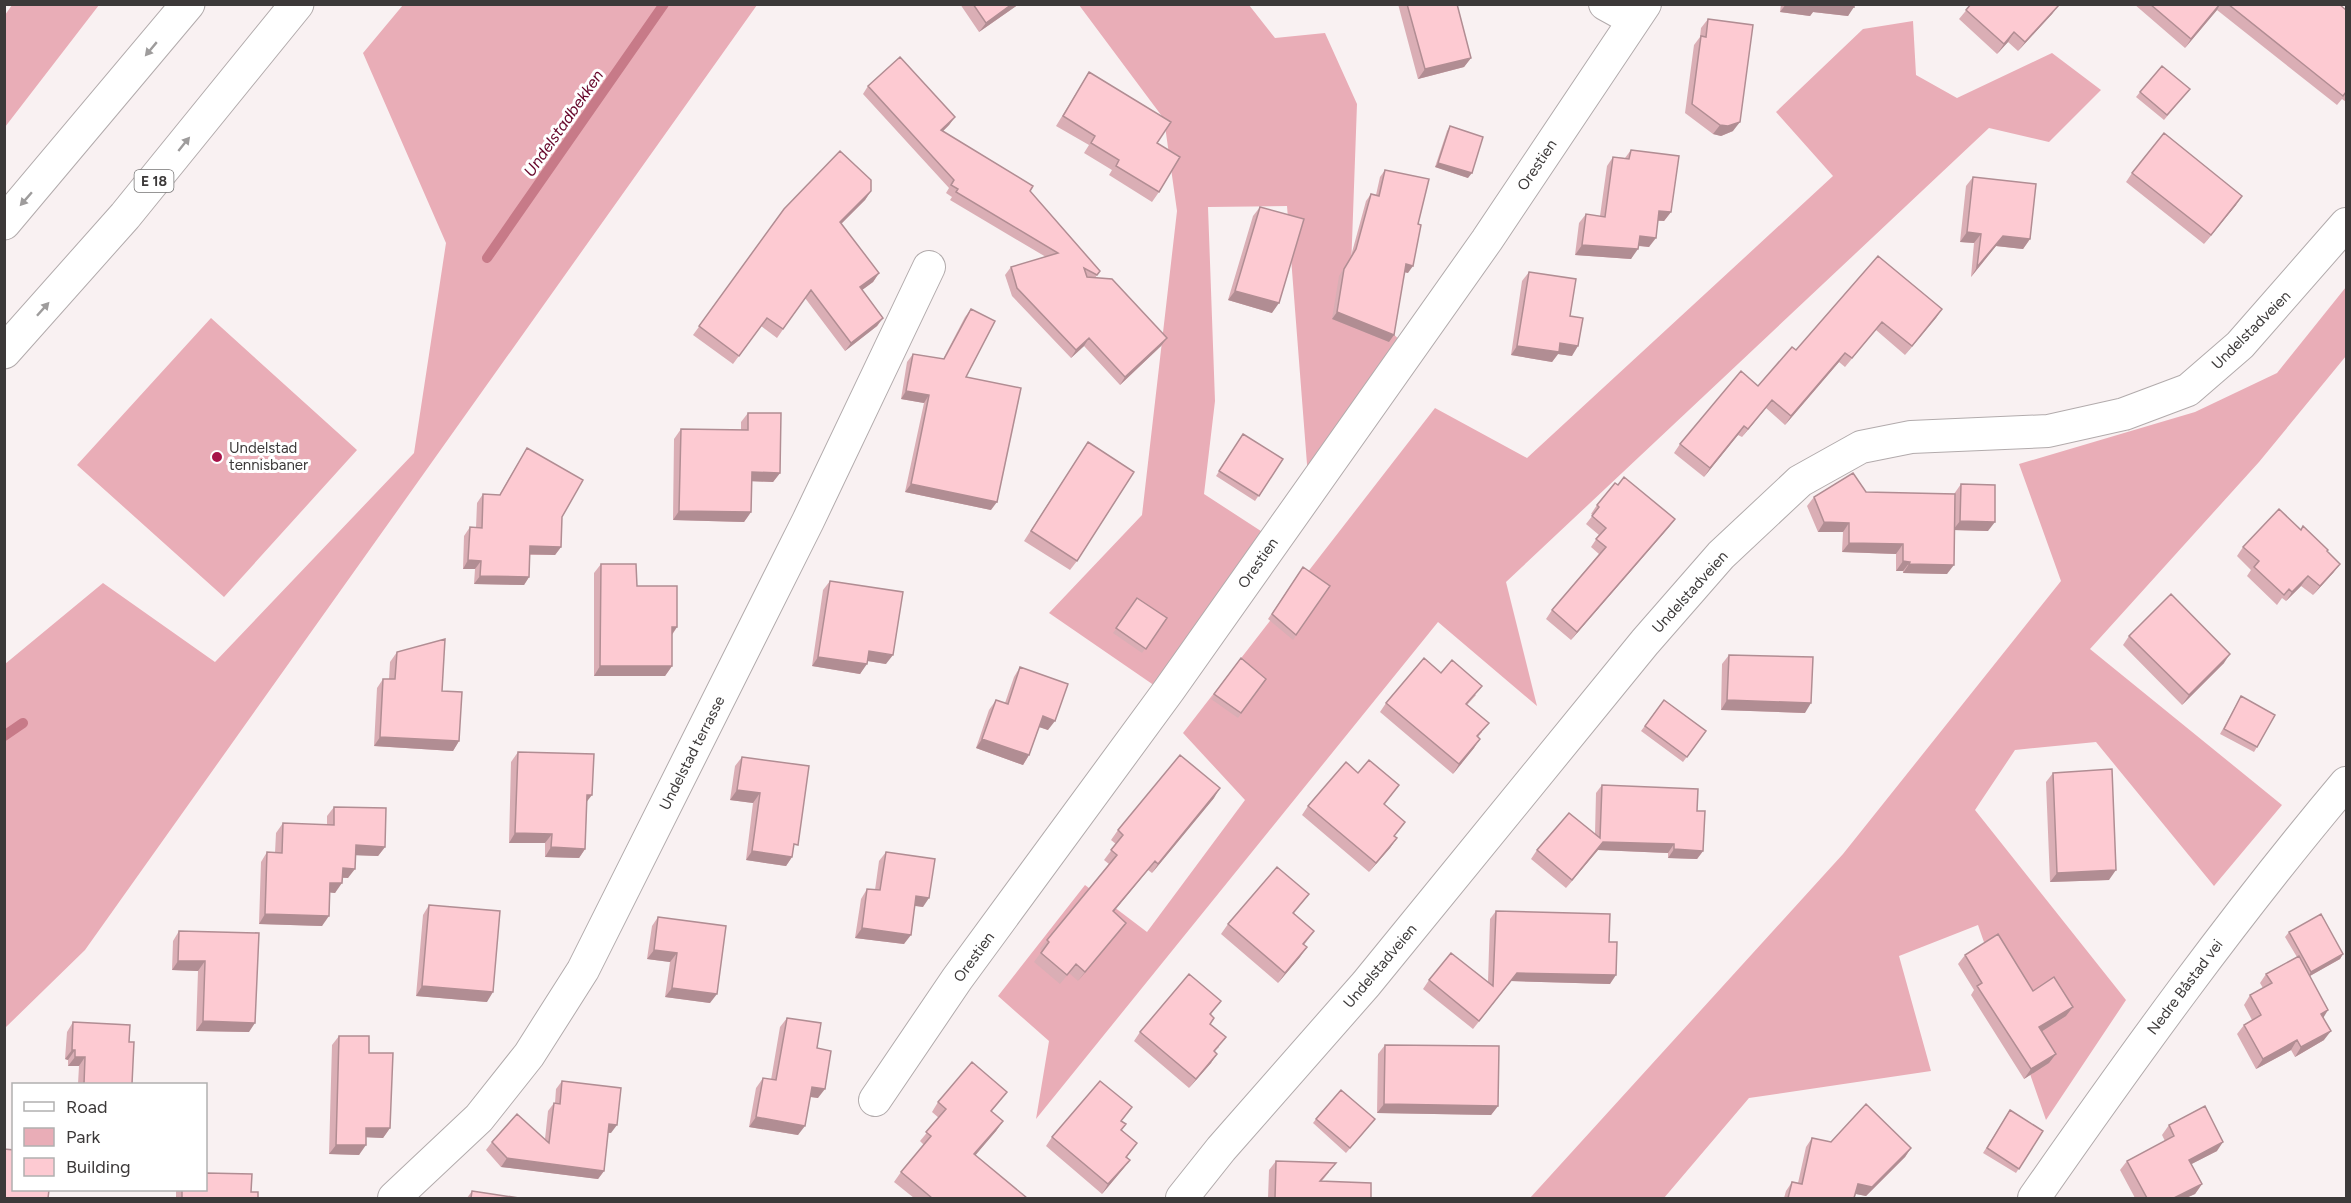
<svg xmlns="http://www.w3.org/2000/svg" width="2351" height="1203" viewBox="0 0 2351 1203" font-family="Figtree,sans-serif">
	<rect width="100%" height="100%" fill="#f9f1f2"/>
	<path fill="#e9adb7" d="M12,5H99L5,127V15Z
		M403,5H757L85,950L5,1028V664L103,583L215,662L414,453L446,243L363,53Z
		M1079,5H1249L1275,38L1325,33L1357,104L1350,297L1400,340L1308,477L1287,206L1208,207L1215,401L1204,494L1267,535L1158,688L1049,613L1142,515L1177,211L1164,119Z
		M1913,21L1916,75L1957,98L2052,53L2101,90L2049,142L1989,128L1506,582L1537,706L1438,622L1036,1119L1049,1041L998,996L1085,885L1147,932L1245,800L1183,733L1435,408L1527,458L1833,176L1776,112L1863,29Z
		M2346,287V356L2259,462L2090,649L2282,805L2214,886L2096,742L2015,750L1975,810L2126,1000L2046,1120L1978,925L1899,956L1931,1071L1749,1098L1664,1198H1530L1843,854L2061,581L2019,464L2195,412L2277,373Z
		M211,318L357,450L224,597L77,465Z"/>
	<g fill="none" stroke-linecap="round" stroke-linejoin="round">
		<path stroke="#c77a88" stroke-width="10" d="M487,258L664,4
			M4,736L23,723"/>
		<g stroke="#b2abac" stroke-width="34">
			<path id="minor" d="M1605,4L1634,20
				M875,1100L957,979L1169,690L1487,240L1645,4
				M394,1198L479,1118L529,1055L583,970L808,521L929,267
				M1182,1198L1221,1149L1366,984L1645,642L1721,555L1800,481L1861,447L1911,437L2048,431L2124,414L2188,390L2240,345L2346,224
				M2034,1198C2133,1056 2234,916 2346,783"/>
		</g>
		<g stroke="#b2abac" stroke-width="35">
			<path id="motorway" d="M4,223L188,4
				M4,352L125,216L297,4"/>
		</g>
		<use href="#minor" stroke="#fff" stroke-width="32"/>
		<use href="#motorway" stroke="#fff" stroke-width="33"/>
	</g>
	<path fill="#daaeb5" d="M960,4H1019L979,32Z
		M1398,4H1457L1471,58L1464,67L1418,79Z
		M1781,4H1854L1848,16L1813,12L1810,16L1780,12Z
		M1967,4H2058L2052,14L2018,51L2008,42L1997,54L1959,19L1969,7Z
		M2134,4H2339L2346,10V102L2342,99L2337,105L2217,10L2185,48Z
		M1708,19L1733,131L1721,136L1713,134L1685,113L1694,45L1700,37L1701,28Z
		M1089,72L1157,143L1159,192L1152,202L1109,175L1112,170L1084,153L1089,145L1056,126Z
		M868,86L955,117L949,125L943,131L1030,191L1100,271L1095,278L1167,338L1161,346L1120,385L1084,346L1071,358L1012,296L1005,275L1011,267L1046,257L950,200L952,197L946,193L949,188L863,94Z
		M2140,92L2186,94L2164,120L2136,97Z
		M1450,126L1468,178L1435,167L1447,131Z
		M1631,150L1671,212L1664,221H1658L1649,247L1638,246L1631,259L1575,255L1579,223L1586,214L1600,216L1607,166L1613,157L1625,158Z
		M1385,170L1408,273L1404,272L1389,342L1332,319L1339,276L1351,256L1366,201L1371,194L1376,195L1380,177Z
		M2132,173L2236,205L2204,244L2126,182Z
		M1973,177L2030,239L2023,249L1996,246L1971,277L1974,243L1960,242L1966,186Z
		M871,191L865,200L841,224L879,273L873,282L862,290L883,318L877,326L845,351L805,298L777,338L761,326L733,364L693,335L784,209Z
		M1260,207L1272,313L1228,300L1253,216Z
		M1878,256L1942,309L1905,355L1876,330L1845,367L1839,362L1785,425L1766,408L1742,437L1738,435L1704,477L1674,453L1680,444L1758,386L1796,350Z
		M1529,272L1570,316L1572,356L1558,354L1552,362L1511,355L1522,281Z
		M971,309L966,377L991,510L905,492L924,403L901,399L907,362L913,354L943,359L965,317Z
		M748,413L780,473L773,482L752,481L751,512L744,522L673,520L674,439L681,429L741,430V422Z
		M1243,434L1283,459L1255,501L1216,476Z
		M1088,442L1077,561L1070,570L1024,541Z
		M527,448L562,517L561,547L555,555H530L529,577L524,585L474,584L475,569H463L464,536L470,527L476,528L477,503L483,494L499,495Z
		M1961,484L1988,531L1954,530L1947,574L1903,573V571H1896V554L1842,552L1843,532H1818L1807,506L1814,497L1866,492L1954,494Z
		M1597,505L1675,519L1669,527L1571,640L1546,619L1552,610L1599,554L1591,547L1599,535L1586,524L1593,515L1591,514Z
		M2301,530L2340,564L2333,573L2313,595L2301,586L2286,601L2282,598L2277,605L2247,576L2251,570L2237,556L2243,547Z
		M601,564L637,586L677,627L672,635V666L665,676H594V573Z
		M1303,567L1330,586L1293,640L1268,619Z
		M830,581L886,664L867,661L860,674L812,666L823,590Z
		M1137,598L1167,618L1142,653L1113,633Z
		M2129,636L2224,663L2182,705L2123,645Z
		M397,652L459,741L453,751L374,746L377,688L383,679H389L390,662Z
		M1729,655L1805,713L1721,710L1722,664Z
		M1241,658L1266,679L1238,718L1211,699Z
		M1020,667L1048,730L1039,727L1029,755L1023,765L976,748L989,710L996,700L1005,703L1014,677Z
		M1441,673L1476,695L1467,705L1482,732L1478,737L1474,748L1453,774L1380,712L1386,703Z
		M2241,696L2257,747L2254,752L2220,734Z
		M1664,700L1706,731L1683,762L1641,731Z
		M518,752L587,802L585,849L579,858L545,857V843H509L511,762Z
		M742,757L793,852L792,857L786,866L746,860L753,803L730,800L735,766Z
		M1358,773L1399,785L1384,805L1394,836L1397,838L1390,848L1369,872L1302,815L1308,806Z
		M2053,773L2109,880L2050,882L2046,782Z
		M1602,785L1697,811L1703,851L1697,859L1668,858V853L1598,850L1566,888L1531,859L1537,850L1595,834L1596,793Z
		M1214,798L1152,873L1148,870L1113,912L1119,932L1078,981L1069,973L1060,984L1034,962L1042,951L1040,949L1047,940L1109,864L1104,860L1116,844L1111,840L1118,830Z
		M334,807L385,847L378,856L355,855L348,878H342L335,893L330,892L322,926L259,924L261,862L267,852L275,853L276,833L283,823L327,825V816Z
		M886,852L923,907L915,906L904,944L855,938L861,899L867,889L875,890L879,861Z
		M1309,894L1294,913L1314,931L1304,945L1300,957L1278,983L1221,934L1228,924Z
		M429,905L487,1002L416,996L423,915Z
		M1496,911L1609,942L1610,984L1511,981L1473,1029L1423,989L1429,980L1488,982L1490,919Z
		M658,917L710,1003L665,997L670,962L647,959L652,926Z
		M179,931L259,933L249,1032L196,1031L198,971L172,970L173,941Z
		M2289,932L2343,954L2340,959L2310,976L2323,1017L2324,1040L2295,1057L2291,1050L2256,1069L2237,1034L2244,1025L2252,1020L2244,1005L2250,995L2263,988L2260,983L2266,974L2297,957L2285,937Z
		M1965,955L2033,991L2066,1016L2042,1031L2056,1054L2049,1063L2024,1079L1971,995L1974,990L1958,964Z
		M1214,1010L1211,1014L1214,1018L1210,1024L1219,1047L1215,1051L1211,1063L1189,1088L1134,1041L1140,1032Z
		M787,1018L817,1048L818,1098L810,1097L798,1135L749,1127L756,1088L763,1078L771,1080L780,1027Z
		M73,1022L129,1042L132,1084H78L79,1066H68V1060L65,1059L67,1032Z
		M339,1036L369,1053L390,1128L383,1138L366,1137L359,1155L329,1154L332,1045Z
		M1385,1045L1498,1106L1491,1115L1377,1113L1378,1054Z
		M562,1081L611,1133H608L604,1171L598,1179L501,1167L486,1150L492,1142L545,1139L548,1111L554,1103H555L556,1089Z
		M1000,1101L991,1112L1003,1121L996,1131L975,1155L1027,1198H914L894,1182L901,1172L924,1145L920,1141L939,1118L932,1112L938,1102Z
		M2010,1110L2043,1131L2016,1173L1983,1153Z
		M1316,1119L1371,1124L1346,1153L1313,1123Z
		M1122,1121V1130L1137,1143L1127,1157L1130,1160L1123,1169L1102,1194L1046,1146L1052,1137Z
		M2169,1125L2217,1151L2191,1164L2202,1184L2195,1194L2186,1198H2135L2120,1170L2127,1161L2165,1141L2162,1135Z
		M1812,1138L1831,1142L1911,1148L1905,1157L1866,1196L1856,1194L1854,1198H1784L1786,1191L1792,1182L1798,1183L1806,1147Z
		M1276,1161L1329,1172L1322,1181L1371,1198H1268L1269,1170Z
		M176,1190H206L258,1198H176Z
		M472,1191L519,1198H467Z"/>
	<path fill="#b18d93" d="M1012,4H1019L979,32L986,23Z
		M1786,4H1836L1854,7L1848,16L1813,12L1810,16L1780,12Z
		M2220,4L2217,10L2185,48L2191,39Z
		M2059,5L2052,14L2018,51L2025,42Z
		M2014,32L2008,42L1997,54L2004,44Z
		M1471,58L1464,67L1418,79L1425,69Z
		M955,117L949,125L936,138L941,130Z
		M1740,122L1733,131L1721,136L1713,134L1720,125Z
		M1438,163L1472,173L1468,178L1435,167Z
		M871,191L865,200L834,231L840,222Z
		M2242,196L2236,205L2204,244L2211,235Z
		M1659,211L1671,212L1664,221L1653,220Z
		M1967,232L1981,234L1974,243L1960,242Z
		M1640,236L1656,238L1649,247L1633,245Z
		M2003,236L2030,239L2023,249L1996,246L1971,277L1977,267Z
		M1582,245L1638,249L1631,259L1575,255Z
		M1406,264L1413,266L1408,273L1401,271Z
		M879,273L873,282L854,296L860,287Z
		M1235,291L1279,303L1272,313L1228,300Z
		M1942,309L1936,318L1905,355L1912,346Z
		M1337,312L1394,335L1389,342L1332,319Z
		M883,318L877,326L845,351L851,343Z
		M1089,338L1084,346L1071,358L1076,350Z
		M1167,338L1161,346L1120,385L1125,377Z
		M1560,343L1578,346L1572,356L1558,354L1552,362L1511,355L1517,346Z
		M1845,353L1839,362L1785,425L1791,416Z
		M906,391L929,395L924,403L901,399Z
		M1772,400L1766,408L1742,437L1748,429Z
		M1744,426L1738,435L1704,477L1710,468Z
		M752,472L780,473L773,482L745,481Z
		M911,484L997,502L991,510L905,492Z
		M679,511L751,512L744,522L673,520Z
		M1675,519L1669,527L1571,640L1577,632Z
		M1960,521L1995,522L1988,531L1953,530Z
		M1824,522L1849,523L1843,532H1818Z
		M1849,543L1903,544L1896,554L1842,552Z
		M530,546L561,547L555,555L525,554Z
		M468,560L481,561L475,569H463Z
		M1903,561L1910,562L1903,571H1896Z
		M1909,564L1954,565L1947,574L1903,573Z
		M2340,564L2333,573L2313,595L2320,586Z
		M480,576L529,577L524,585L474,584Z
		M2308,576L2301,586L2286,601L2292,592Z
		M672,627H677L670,637Z
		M869,651L893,655L886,664L862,660Z
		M2230,654L2224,663L2182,705L2189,695Z
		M818,657L867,664L860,674L812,666Z
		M600,666H672L665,676H594Z
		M1727,700L1811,703L1805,713L1721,710Z
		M1043,716L1055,721L1048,730L1036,726Z
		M380,737L459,741L453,751L374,746Z
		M982,739L1029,755L1023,765L976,748Z
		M1480,739L1474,748L1453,774L1459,764Z
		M1220,788L1214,798L1152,873L1158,864Z
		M737,790L760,793L753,803L730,800Z
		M587,795H592L585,804Z
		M515,833L552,834L545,843H509Z
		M1397,838L1390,848L1369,872L1376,863Z
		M1603,842L1674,844L1668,853L1598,850L1566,888Z
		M356,845L385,847L378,856L349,855Z
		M551,847L585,849L579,858L545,857Z
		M1674,849L1703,851L1697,859L1668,858Z
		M752,851L792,857L786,866L746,860Z
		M1155,861L1148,870L1106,921L1113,911Z
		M343,868L355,869L348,878L336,877Z
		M2116,870L2109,880L2050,882L2057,873Z
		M330,883H342L335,893L324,892Z
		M916,896L929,898L923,907L910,905Z
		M265,914L329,916L322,926L259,924Z
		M1126,923L1119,932L1078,981L1085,972Z
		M862,928L911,935L904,944L855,938Z
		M1307,947L1300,957L1278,983L1285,973Z
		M654,950L677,953L670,962L647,959Z
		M2343,954L2340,959L2308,977L2311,972Z
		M178,961H205L198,971L172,970Z
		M1517,973L1616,975L1610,984L1511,981L1473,1029Z
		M422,986L493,992L487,1002L416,996Z
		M672,988L717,994L710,1003L665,997Z
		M2073,1007L2066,1016L2033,1037L2039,1027Z
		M2328,1010L2322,1020L2321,1014Z
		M203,1021L255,1023L249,1032L196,1031Z
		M2331,1031L2324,1040L2295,1057L2301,1047Z
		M2297,1040L2291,1050L2256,1069L2263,1059Z
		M72,1050H75L68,1060L65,1059Z
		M1217,1054L1211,1063L1189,1088L1196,1079Z
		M2056,1054L2049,1063L2024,1079L2031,1069Z
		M75,1057H85L79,1066H68Z
		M812,1087L825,1089L818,1098L805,1096Z
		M1384,1104L1498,1106L1491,1115L1377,1113Z
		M756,1117L805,1126L798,1135L749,1127Z
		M1003,1121L996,1131L968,1164L974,1154Z
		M609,1124L617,1125L611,1133L604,1132Z
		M366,1128H390L383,1138L360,1137Z
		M2223,1142L2217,1151L2182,1169L2189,1160Z
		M336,1145H366L359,1155L329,1154Z
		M1911,1148L1905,1157L1866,1196L1851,1193L1858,1184Z
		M507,1158L604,1171L598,1179L501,1167Z
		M1130,1160L1123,1169L1102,1194L1108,1184Z
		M2202,1184L2195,1194L2186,1198H2174Z"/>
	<path fill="#fdcad2" stroke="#b18d93" stroke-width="1.5" d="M973,4H1012L986,23Z
		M1407,4H1457L1471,58L1425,69Z
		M1800,4H1817V7Z
		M1836,4H1854V7Z
		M1971,4H2058L2059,5L2025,42L2014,32L2004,44L1966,10Z
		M2150,4H2220L2191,39Z
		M2228,4H2339L2346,10V92L2343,96Z
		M1708,19L1753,25L1740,122L1728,126L1720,125L1692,104L1701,36L1706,37Z
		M900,57L955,117L941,130L1033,186L1030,191L1100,271L1097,275L1084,268L1087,277L1112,279L1167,338L1125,377L1089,338L1076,350L1017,288L1011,267L1058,253L956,192L958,189L951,185L954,180L868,86Z
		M2162,66L2190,89L2167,115L2140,92Z
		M1089,72L1171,122L1157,143L1180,157L1159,192L1116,166L1119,160L1091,143L1095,136L1063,116Z
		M1450,126L1483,137L1472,173L1438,163Z
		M2164,133L2242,196L2211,235L2132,173Z
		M1631,150L1679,156L1671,212L1659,211L1656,238L1640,236L1638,249L1582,245L1586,214L1605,217L1613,157L1629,159Z
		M840,151L871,180V191L840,222L879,273L860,287L883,318L851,343L811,290L783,329L767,318L739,356L699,326L784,209Z
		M1385,170L1429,179L1418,224L1421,225L1413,266L1406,264L1394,335L1337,312L1344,269L1356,249L1371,194L1379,196Z
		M1973,177L2036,184L2030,239L2003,236L1977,267L1981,234L1967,232Z
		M1260,207L1304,219L1279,303L1235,291Z
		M1878,256L1942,309L1912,346L1882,322L1852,358L1845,353L1791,416L1772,400L1748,429L1744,426L1710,468L1680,444L1741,371L1758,386L1792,347L1796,350Z
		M1529,272L1576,279L1570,316L1583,318L1578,346L1560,343L1559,352L1517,346Z
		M971,309L995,321L966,377L1021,388L997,502L911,484L929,395L906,391L913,354L944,359Z
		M748,413H781L780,473L752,472L751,512L679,511L681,429L748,430Z
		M1243,434L1283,459L1259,496L1219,471Z
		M1088,442L1134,472L1077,561L1031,531Z
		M527,448L583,480L562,517L561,547L530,546L529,577L480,576L481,561L468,560L470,527L482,528L483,494L500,495Z
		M1853,473L1866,492L1955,494L1954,565L1909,564L1910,562L1903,561V544L1849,543V523L1824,522L1814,497Z
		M1624,477L1675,519L1577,632L1552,610L1606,547L1596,539L1606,528L1592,516L1599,507L1597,505L1615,483L1618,485Z
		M1961,484L1995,485V522L1960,521Z
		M2279,509L2301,530L2303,526L2328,550L2327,551L2340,564L2320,586L2308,576L2292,592L2289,589L2284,595L2254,567L2259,561L2243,547Z
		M601,564H636L637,586H677V627H672V666H600Z
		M1303,567L1330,586L1296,635L1272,614Z
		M830,581L903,592L893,655L869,651L867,664L818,657Z
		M2171,594L2230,654L2189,695L2129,636Z
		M1137,598L1167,618L1146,649L1116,628Z
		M445,639L442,691L462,692L459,741L380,737L383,679H395L397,652Z
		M1729,655L1813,657L1811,703L1727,700Z
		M1241,658L1266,679L1241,713L1214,694Z
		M1424,658L1441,673L1452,660L1482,686L1466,704L1489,723L1477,736L1480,739L1459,764L1386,703Z
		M1020,667L1068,684L1055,721L1043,716L1029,755L982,739L996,700L1008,704Z
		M2241,696L2275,715L2257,747L2224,729Z
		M1664,700L1706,731L1687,757L1645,726Z
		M518,752L594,754L592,795H587L585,849L551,847L552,834L515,833Z
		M1180,755L1220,788L1158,864L1155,861L1113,911L1126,923L1085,972L1076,964L1067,975L1041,953L1049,942L1047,940L1117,855L1111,850L1123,835L1118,830Z
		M742,757L809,766L798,845L794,844L792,857L752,851L760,793L737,790Z
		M1369,760L1399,785L1384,804L1405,822L1394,836L1397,838L1376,863L1308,806L1346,762L1358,773Z
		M2112,769L2116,870L2057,873L2053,773Z
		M1602,785L1698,789L1697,811H1705L1703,851L1674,849V844L1603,842L1572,880L1537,850L1569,813L1600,838Z
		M334,807L386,808L385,847L356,845L355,869L343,868L342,883H330L329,916L265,914L267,852L282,853L283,823L334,825Z
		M886,852L935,859L929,898L916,896L911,935L862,928L867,889L880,890Z
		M1277,867L1309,894L1293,913L1314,931L1303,944L1307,947L1285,973L1228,924Z
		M429,905L500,911L493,992L422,986Z
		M1496,911L1610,914L1609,942H1617L1616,975L1517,973L1479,1021L1429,980L1451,953L1493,986Z
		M2321,914L2343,954L2311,972L2289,932Z
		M658,917L726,926L717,994L672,988L677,953L654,950Z
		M179,931L259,933L255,1023L203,1021L205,961H178Z
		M1998,934L2033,991L2054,977L2073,1007L2039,1027L2056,1054L2031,1069L1977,986L1982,983L1965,955Z
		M2299,956L2328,1010L2321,1014L2331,1031L2301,1047L2297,1040L2263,1059L2244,1025L2261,1015L2250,995L2272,983L2266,974Z
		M1189,974L1221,1001L1210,1014L1214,1018L1210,1024L1226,1037L1214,1051L1217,1054L1196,1079L1140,1032Z
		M787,1018L821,1023L817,1048L831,1051L825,1089L812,1087L805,1126L756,1117L763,1078L776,1080Z
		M73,1022L130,1025L129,1042H134L132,1084H84L85,1057H75V1050H72Z
		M339,1036H369V1053H393L390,1128H366V1145H336Z
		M1385,1045L1499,1046L1498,1106L1384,1104Z
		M972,1062L1007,1092L991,1111L1003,1121L974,1154L1027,1198H932L901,1172L931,1136L926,1132L946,1109L938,1102Z
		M562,1081L621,1088L617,1125L609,1124L604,1171L507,1158L492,1142L517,1114L549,1143L554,1103L560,1104Z
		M1100,1081L1132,1107L1121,1121L1126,1124L1121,1130L1137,1143L1126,1157L1130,1160L1108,1184L1052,1137Z
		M1341,1090L1375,1119L1350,1148L1316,1119Z
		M1866,1104L1911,1148L1872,1187L1858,1184L1854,1198H1788L1792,1182L1802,1184L1812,1138L1831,1142Z
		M2205,1106L2223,1142L2189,1160L2202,1184L2174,1198H2147L2127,1161L2174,1136L2169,1125Z
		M2010,1110L2043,1131L2019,1169L1987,1148Z
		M4,1149L14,1150V1190H49L48,1198H4Z
		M1276,1161L1336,1163L1320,1181L1371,1183V1198H1275Z
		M206,1173L252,1174L251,1192H258V1198H182V1190H206Z
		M472,1191L519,1198H471Z"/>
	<defs><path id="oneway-solid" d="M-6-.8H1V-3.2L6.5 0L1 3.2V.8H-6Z" transform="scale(1.5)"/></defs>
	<g fill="#9e9c9c">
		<use href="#oneway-solid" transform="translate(151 49) rotate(130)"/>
		<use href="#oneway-solid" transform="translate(184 144) rotate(-51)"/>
		<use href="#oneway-solid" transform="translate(26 199) rotate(131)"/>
		<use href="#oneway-solid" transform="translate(43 309) rotate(-48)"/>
	</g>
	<circle fill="#a71248" stroke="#fff" stroke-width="2" cx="217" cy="457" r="6"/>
	<g text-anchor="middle" stroke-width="6" stroke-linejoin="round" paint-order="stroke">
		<rect fill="#fff" stroke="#767474" stroke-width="1.5" x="134.5" y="170" width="39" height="22" rx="4.5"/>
		<g font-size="14" font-weight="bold" fill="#3c3939">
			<text x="154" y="186">E 18</text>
		</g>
		<g font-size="15" fill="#3c3939" stroke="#fff">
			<text transform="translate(1537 165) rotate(-56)" y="5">Orestien</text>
			<text transform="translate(2251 330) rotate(-45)" y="5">Undelstadveien</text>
			<text transform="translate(1258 563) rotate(-55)" y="5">Orestien</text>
			<text transform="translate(1690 592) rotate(-48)" y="5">Undelstadveien</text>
			<text transform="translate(692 753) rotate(-63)" y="5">Undelstad terrasse</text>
			<text transform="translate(974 957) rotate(-54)" y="5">Orestien</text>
			<text transform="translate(1380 966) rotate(-50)" y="5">Undelstadveien</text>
			<text transform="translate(2185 987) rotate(-53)" y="5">Nedre Båstad vei</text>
		</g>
		<g font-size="15" fill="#3c3939" stroke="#fff" text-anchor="start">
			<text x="229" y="453">Undelstad<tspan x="229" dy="17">tennisbaner</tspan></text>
		</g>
		<g font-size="16" font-style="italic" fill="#660529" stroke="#fff">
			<text transform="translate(563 123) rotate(-55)" y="6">Undelstadbekken</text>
		</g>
	</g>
	<rect width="2351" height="1203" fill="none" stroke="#3c3939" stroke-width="12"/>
	<rect x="12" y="1083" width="195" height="108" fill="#ffffff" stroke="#b1b0b0" stroke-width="1.5"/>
	<rect x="24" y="1102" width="30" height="9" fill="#ffffff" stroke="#b1b0b0" stroke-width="1.5"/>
	<text x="66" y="1113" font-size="18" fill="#3c3939">Road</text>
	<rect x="24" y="1128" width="30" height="18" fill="#e9adb7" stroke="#b1b0b0" stroke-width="1.5"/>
	<text x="66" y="1143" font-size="18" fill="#3c3939">Park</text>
	<rect x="24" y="1158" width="30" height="18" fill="#fdcad2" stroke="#b1b0b0" stroke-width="1.5"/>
	<text x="66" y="1173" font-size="18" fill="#3c3939">Building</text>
</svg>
